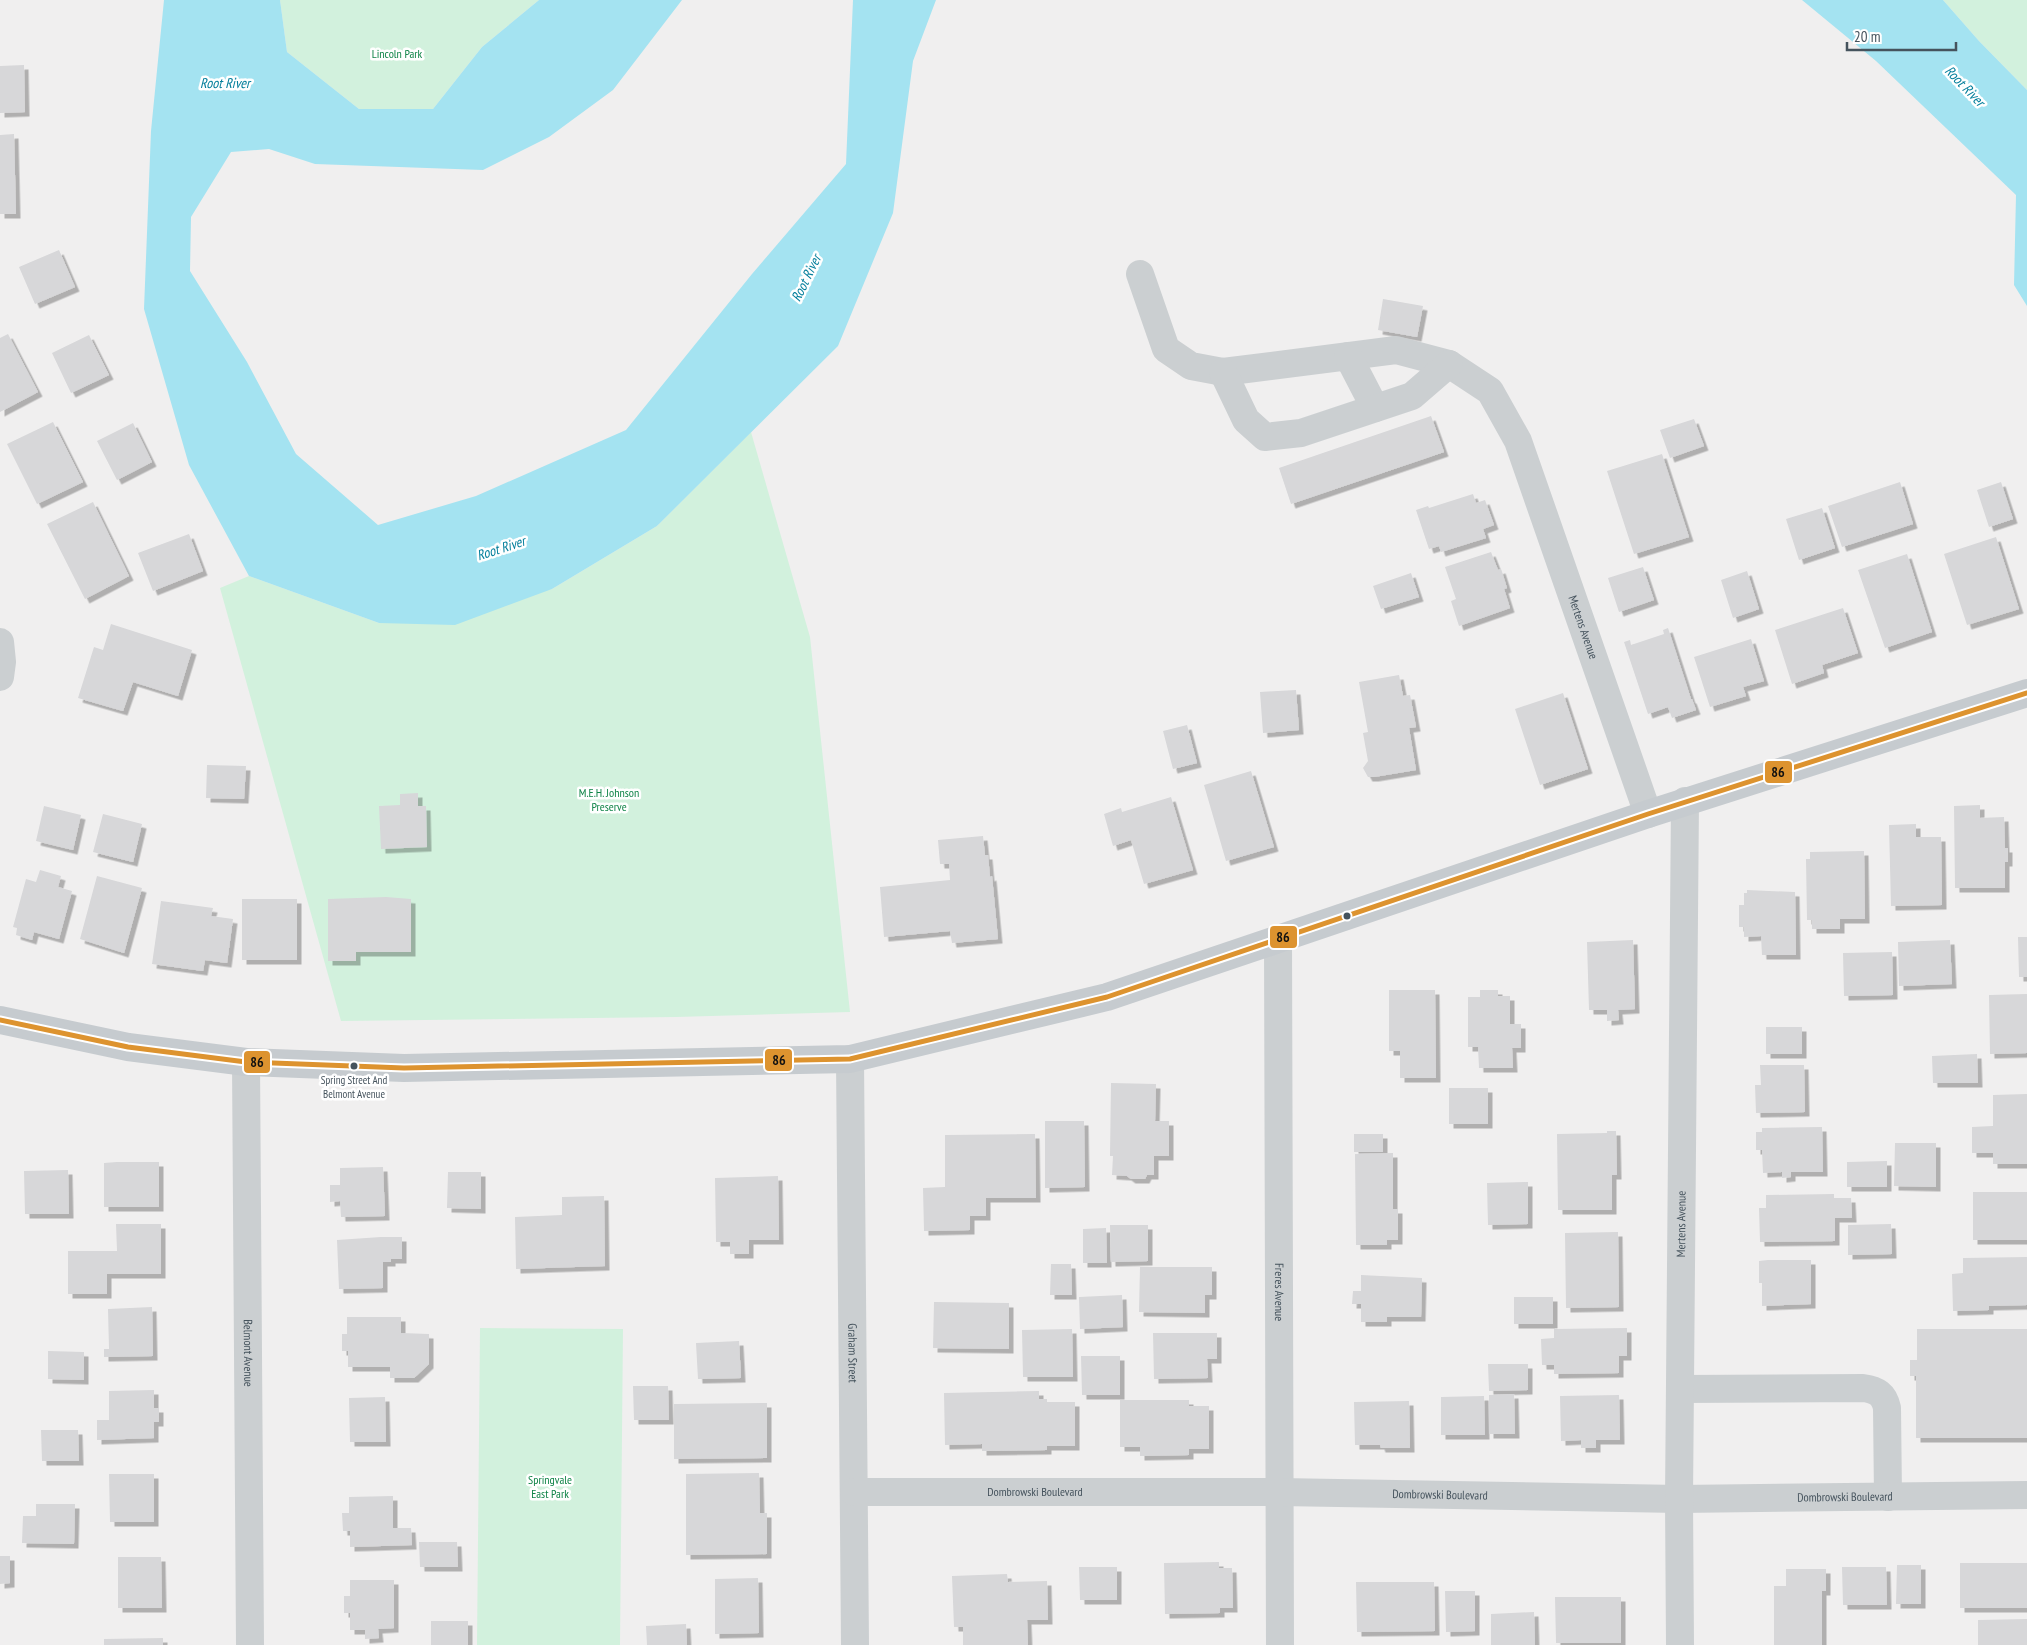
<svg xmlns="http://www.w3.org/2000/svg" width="2027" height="1645" viewBox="0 0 2027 1645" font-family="'PT Sans Narrow',sans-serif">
	<defs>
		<filter id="shadow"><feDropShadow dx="4.5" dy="4.5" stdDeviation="0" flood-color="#0004"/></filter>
	</defs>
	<rect width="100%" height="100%" fill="#f0efef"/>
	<path fill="#d2f1dd" d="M280,0H539L482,47L433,109H359L287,52Z
		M1943,0H2027V90L1979,41Z
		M751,432L810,637L850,1012L676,1017L341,1021L220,588L249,576L379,623L552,589L657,526Z
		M480,1328L623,1329L620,1645H477Z"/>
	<path fill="#a4e3f1" d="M164,0H280L287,52L359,109H433L482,47L539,0H682L613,90L549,137L483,170L315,164L269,149L231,152L191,217L190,271L247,362L296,454L378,525L476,496L626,430L752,274L846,164L853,0H936L913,61L893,213L838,346L657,526L552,589L455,625L379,623L249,576L189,465L144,309L151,131Z
		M1802,0H1943L1979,41L2027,90V306L2014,285L2016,195L1876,61Z"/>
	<path fill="#d7d7d9" filter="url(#shadow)" d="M24,65L25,112L0,113V66Z
		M14,134L16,214H0V135Z
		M59,250L75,287L35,304L19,267Z
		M1383,299L1423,306L1417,337L1378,330Z
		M8,334L38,392L0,412V338Z
		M89,335L109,375L71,393L52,353Z
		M1431,416L1444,452L1291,504L1279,468Z
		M1694,419L1704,446L1670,458L1660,430Z
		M53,422L83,482L37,504L7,444Z
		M133,423L152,462L117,480L97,441Z
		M1662,454L1689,537L1634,554L1607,471Z
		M1900,482L1913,524L1842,547L1828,506Z
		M2001,482L2013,519L1989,527L1977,490Z
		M1473,494L1476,503L1485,500L1494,525L1483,529L1486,538L1441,552L1439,546L1429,549L1416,510L1428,506L1429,508Z
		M93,502L129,576L85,599L47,524Z
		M1822,508L1835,548L1799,560L1786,519Z
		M189,534L203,571L153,591L138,553Z
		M1996,537L2019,609L1967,625L1944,554Z
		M1491,552L1498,570L1501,569L1507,588L1504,589L1510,608L1459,626L1451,601L1456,599L1445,567Z
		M1907,554L1932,632L1885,648L1858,570Z
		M1643,567L1654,600L1619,612L1608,578Z
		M1747,571L1759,609L1733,618L1721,580Z
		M1411,573L1419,597L1381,609L1373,586Z
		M1843,608L1858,653L1822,665L1824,673L1792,684L1775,630Z
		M111,624L192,650L178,696L133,682L123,711L78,698L94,647L103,650Z
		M1668,628L1691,699H1692L1696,710L1672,718L1668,707L1648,714L1624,642L1630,640L1631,645L1664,634L1663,630Z
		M1751,639L1764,681L1743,687L1746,696L1710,707L1694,657Z
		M1399,675L1403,696L1410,695L1416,727L1409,728L1416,770L1374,777H1368L1363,768L1368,761L1363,733L1368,732L1359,682Z
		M1296,690L1299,730L1263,733L1260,692Z
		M1563,693L1588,769L1540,785L1515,709Z
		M1187,725L1197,763L1173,769L1163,731Z
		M207,765L246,766L244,799L206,798Z
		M1251,771L1274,847L1226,861L1204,785Z
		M418,793V806H426L427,847L381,849L379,806L400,805V794Z
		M1171,797L1193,870L1144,884L1131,840L1113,846L1104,814L1121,808L1122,812Z
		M1980,805V818L2004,817L2005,848H2008V862H2005V888H1955L1954,806Z
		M44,806L81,815L73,850L36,841Z
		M103,814L142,824L133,862L93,852Z
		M1916,824V837H1941L1942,905L1891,906L1889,825Z
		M983,836L985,855H988L990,877L992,876L998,939L952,943L950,931L884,937L880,887L950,880L949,864H940L938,840Z
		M1864,851L1865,919H1840V929H1812V920H1807L1806,859H1810V852Z
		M40,870L61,876L58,887L72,891L59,939L34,932L32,940L16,935L17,928L13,927L26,879L36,882Z
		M97,876L142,888L124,953L80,939Z
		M1747,890L1795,892L1796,955H1762L1761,936L1744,937V927H1739V905H1744V893H1747Z
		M386,897L411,899V952H356V961H328V899Z
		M242,899H297V960H242Z
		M161,901L213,908L211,916L233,919L227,963L205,960L203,971L152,964Z
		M2018,937H2027V977H2019Z
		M1633,940L1635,1009L1618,1010L1619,1020L1607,1021V1010H1589L1587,942Z
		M1950,940L1952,984L1899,986L1898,942Z
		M1892,952L1893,995L1844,996L1843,953Z
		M1389,990H1435L1436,1078H1400V1051H1389Z
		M1480,990H1498V996H1510V1024H1521V1048H1512L1513,1068H1479L1478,1047H1468V997H1480Z
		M2027,994V1053L1990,1054L1989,995Z
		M1766,1027H1802V1054H1766Z
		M1977,1054L1978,1083H1933L1932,1056Z
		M1760,1065H1804L1805,1112L1756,1113L1755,1085H1761Z
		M1111,1083L1156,1084L1155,1121H1169V1156H1154V1175H1147L1145,1179H1131L1127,1176L1112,1175L1113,1156H1110Z
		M1449,1088H1488V1124H1449Z
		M2027,1094V1164H1993V1153H1972V1127L1993,1126V1095Z
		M1045,1121H1084L1085,1187L1045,1188Z
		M1822,1127L1823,1172H1791V1177L1782,1178V1172L1763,1173L1762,1150H1756V1132H1762V1128Z
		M1607,1131H1616L1617,1175H1612V1210H1558L1557,1134L1607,1133Z
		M1035,1134L1036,1198H986V1216H970V1230L924,1231L923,1188L945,1187V1135Z
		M1354,1134H1383V1152H1354Z
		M1895,1143H1936V1187L1894,1186Z
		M1393,1153V1209H1398V1240H1387V1245H1356L1355,1154Z
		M1887,1161V1187H1847V1162Z
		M117,1162H159V1207H104V1163Z
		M383,1167L385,1216L341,1217L340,1201L330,1202V1185H340V1168Z
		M68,1170L69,1214H25L24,1171Z
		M448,1172H481V1209L447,1208Z
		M778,1176L779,1240H749V1254H730V1242H716L715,1178Z
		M1528,1182V1224L1488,1225L1487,1183Z
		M1973,1192H2027V1240H1973Z
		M1834,1194V1198H1851L1852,1218H1835V1241L1760,1242L1759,1208H1766V1195Z
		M604,1196L605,1266L516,1269L515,1217L562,1215V1197Z
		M116,1224H161V1274H107V1294H68V1251H117Z
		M1891,1224L1892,1254L1848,1255V1225Z
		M1110,1225H1148V1261L1111,1262Z
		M1106,1228L1107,1263H1083V1229Z
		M1618,1232L1619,1307L1566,1308L1565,1233Z
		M381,1237H402V1259H391V1262H383V1288L339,1289L337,1240Z
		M2027,1257V1305L1989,1306V1310L1953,1311L1952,1274L1963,1273V1258Z
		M1768,1260H1811V1304L1762,1306V1283H1759V1261Z
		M1051,1264H1071L1072,1295H1050Z
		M1140,1267H1212V1295H1205V1313L1139,1312Z
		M1361,1275L1422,1278L1421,1317H1387V1322H1361V1304H1352L1353,1291H1361Z
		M1122,1295L1123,1327L1080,1329L1079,1297Z
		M1514,1297H1553V1324H1514Z
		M934,1302L1009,1303V1349L933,1348Z
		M152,1307L153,1356L104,1357V1349H109L108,1309Z
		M347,1317H401V1333L429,1334V1364L414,1378H390V1367H348V1351H342V1334H347Z
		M1627,1328V1356H1619V1373L1554,1374V1365H1542L1541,1339L1554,1338V1329Z
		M1072,1329L1073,1377H1023L1022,1330Z
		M1917,1329H2027V1438H1916V1376H1910V1360H1917Z
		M1153,1333H1217V1359H1207L1208,1378L1154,1379Z
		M739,1341L741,1378L698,1379L696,1343Z
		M48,1351L84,1352V1380L48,1379Z
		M1081,1356H1120V1395H1082Z
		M1488,1364H1528V1390L1489,1391Z
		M633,1386H668L669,1420H634Z
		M154,1390V1408H159V1422H154V1438L97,1440V1420H109V1391Z
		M1039,1391V1399H1047V1402H1075V1446H1047V1450L982,1451V1444L945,1445L944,1393Z
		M1514,1394L1515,1434H1489V1395Z
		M1619,1395L1620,1440H1596V1448H1581V1440L1561,1441L1560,1396Z
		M1484,1396L1485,1435H1441V1397Z
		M385,1397L386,1442H350L349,1398Z
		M1120,1400H1189V1406H1209V1449H1189V1455L1140,1456V1447H1120Z
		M1409,1401L1410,1448H1381L1380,1445H1355L1354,1402Z
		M767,1403V1458L674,1459V1404Z
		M41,1430H78L79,1461H42Z
		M759,1473L760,1513H767V1554L686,1555V1474Z
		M109,1474H154V1522H110Z
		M393,1496V1528H411L412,1545L350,1547V1531H343L342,1513H349V1497Z
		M36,1504H75L74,1544L22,1543L23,1516H36Z
		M419,1542H457L458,1567H420Z
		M0,1556H10V1583L0,1584Z
		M118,1557H161L162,1608H118Z
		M1219,1562V1568H1232L1233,1608H1220V1613L1165,1614L1164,1563Z
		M1960,1563H2027V1608H1960Z
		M1897,1565H1921V1604H1896Z
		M1079,1567H1117V1600H1080Z
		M1842,1567H1886L1887,1605H1843Z
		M1786,1569H1826V1591H1822V1645H1774V1586H1786Z
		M1007,1574L1008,1582L1047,1581L1048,1620H1027L1028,1645H963V1627H954L952,1576Z
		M758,1578L759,1633L715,1634V1579Z
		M350,1580H394V1628L378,1629L379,1638L365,1639V1630H350V1613H344V1596H350Z
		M1356,1582H1434L1435,1631L1357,1632Z
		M1445,1591H1475V1631L1446,1632Z
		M1555,1597H1621V1643H1556Z
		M1534,1612L1535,1645H1491V1614Z
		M2027,1619V1645H1978V1620Z
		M431,1621H468V1645H431Z
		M686,1624L687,1645H647L646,1626Z
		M163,1638V1645H104V1639Z"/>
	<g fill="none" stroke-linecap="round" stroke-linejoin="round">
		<g stroke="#cbcfd1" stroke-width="28">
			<path id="s1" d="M1140,274L1166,349L1191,366L1223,372L1396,350L1449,364L1490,391L1518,441L1648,814"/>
			<path d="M1348,356L1375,408"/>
			<path d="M1223,372L1246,420L1265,437L1301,433L1412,396L1449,364"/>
			<path d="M0,642L2,662L0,677"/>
			<path id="s2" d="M1278,940L1280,1645"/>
			<path id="s3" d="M850,1059L855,1645"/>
			<path id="s4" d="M246,1062L250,1645"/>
			<path d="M1680,1389L1863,1388C1877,1390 1884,1394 1887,1408L1888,1497"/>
			<path id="s5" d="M854,1492H1280L1679,1499L2027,1495"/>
			<path id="s6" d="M1680,1645L1679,1499L1685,801"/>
		</g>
		<path stroke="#c6cbcf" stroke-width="28" d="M0,1020L128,1047L246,1062L404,1068L850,1059L1107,997L1648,814L2027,693"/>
		<g stroke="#fff" stroke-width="9">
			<path id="bus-1" d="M0,1020L128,1047L246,1062L404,1068L850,1059L1107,997L1648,814L2027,693"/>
		</g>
		<use href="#bus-1" stroke="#dd932f" stroke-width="5"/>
	</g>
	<g fill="#45535d" stroke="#fff" stroke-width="2">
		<circle cx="1347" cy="916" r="4.5"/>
		<circle cx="354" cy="1066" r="4.5"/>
	</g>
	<g text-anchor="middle" stroke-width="5" stroke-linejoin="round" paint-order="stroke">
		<g font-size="11" fill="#45535d" stroke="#fff">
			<text x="354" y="1084">Spring Street And<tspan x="354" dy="14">Belmont Avenue</tspan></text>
		</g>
		<g font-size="12" fill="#108448" stroke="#fff">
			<text x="397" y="58">Lincoln Park</text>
			<text x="609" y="797">M.E.H. Johnson<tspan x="609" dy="14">Preserve</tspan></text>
			<text x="550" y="1484">Springvale<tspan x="550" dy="14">East Park</tspan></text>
		</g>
		<g font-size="12" fill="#45535d" stroke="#fff">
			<text dy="4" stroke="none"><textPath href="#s1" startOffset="675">Mertens Avenue</textPath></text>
			<text dy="4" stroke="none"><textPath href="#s6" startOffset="421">Mertens Avenue</textPath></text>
			<text dy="4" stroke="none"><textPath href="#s2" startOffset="352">Freres Avenue</textPath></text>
			<text dy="4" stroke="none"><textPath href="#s3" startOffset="294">Graham Street</textPath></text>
			<text dy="4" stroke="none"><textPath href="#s4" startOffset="291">Belmont Avenue</textPath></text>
			<text dy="4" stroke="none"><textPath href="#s5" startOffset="181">Dombrowski Boulevard</textPath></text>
			<text dy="4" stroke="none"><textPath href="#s5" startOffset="586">Dombrowski Boulevard</textPath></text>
			<text dy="4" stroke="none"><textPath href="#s5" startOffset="991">Dombrowski Boulevard</textPath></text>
		</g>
		<g font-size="14" font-style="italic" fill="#047f9c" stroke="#fff">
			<text x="225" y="88">Root River</text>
			<text transform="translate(1965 86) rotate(46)" y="5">Root River</text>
			<text transform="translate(806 278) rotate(-64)" y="5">Root River</text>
			<text transform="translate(501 548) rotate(-18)" y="5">Root River</text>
		</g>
	</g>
	<g stroke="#fff" stroke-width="2">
		<rect x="1764" y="760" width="29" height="24" rx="5" fill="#dd932f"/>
		<rect x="1269" y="925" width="29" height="24" rx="5" fill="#dd932f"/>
		<rect x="764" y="1048" width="29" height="24" rx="5" fill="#dd932f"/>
		<rect x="243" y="1050" width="28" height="24" rx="5" fill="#dd932f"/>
	</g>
	<g font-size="14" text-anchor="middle" font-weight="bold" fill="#111">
		<text x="1778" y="777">86</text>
		<text x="1283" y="942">86</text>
		<text x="779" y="1065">86</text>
		<text x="257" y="1067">86</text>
	</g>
	<path d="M1847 42v8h109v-8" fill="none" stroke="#45535d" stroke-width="2.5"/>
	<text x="1854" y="42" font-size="15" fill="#45535d" stroke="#ffffff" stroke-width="4" paint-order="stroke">20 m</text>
</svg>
